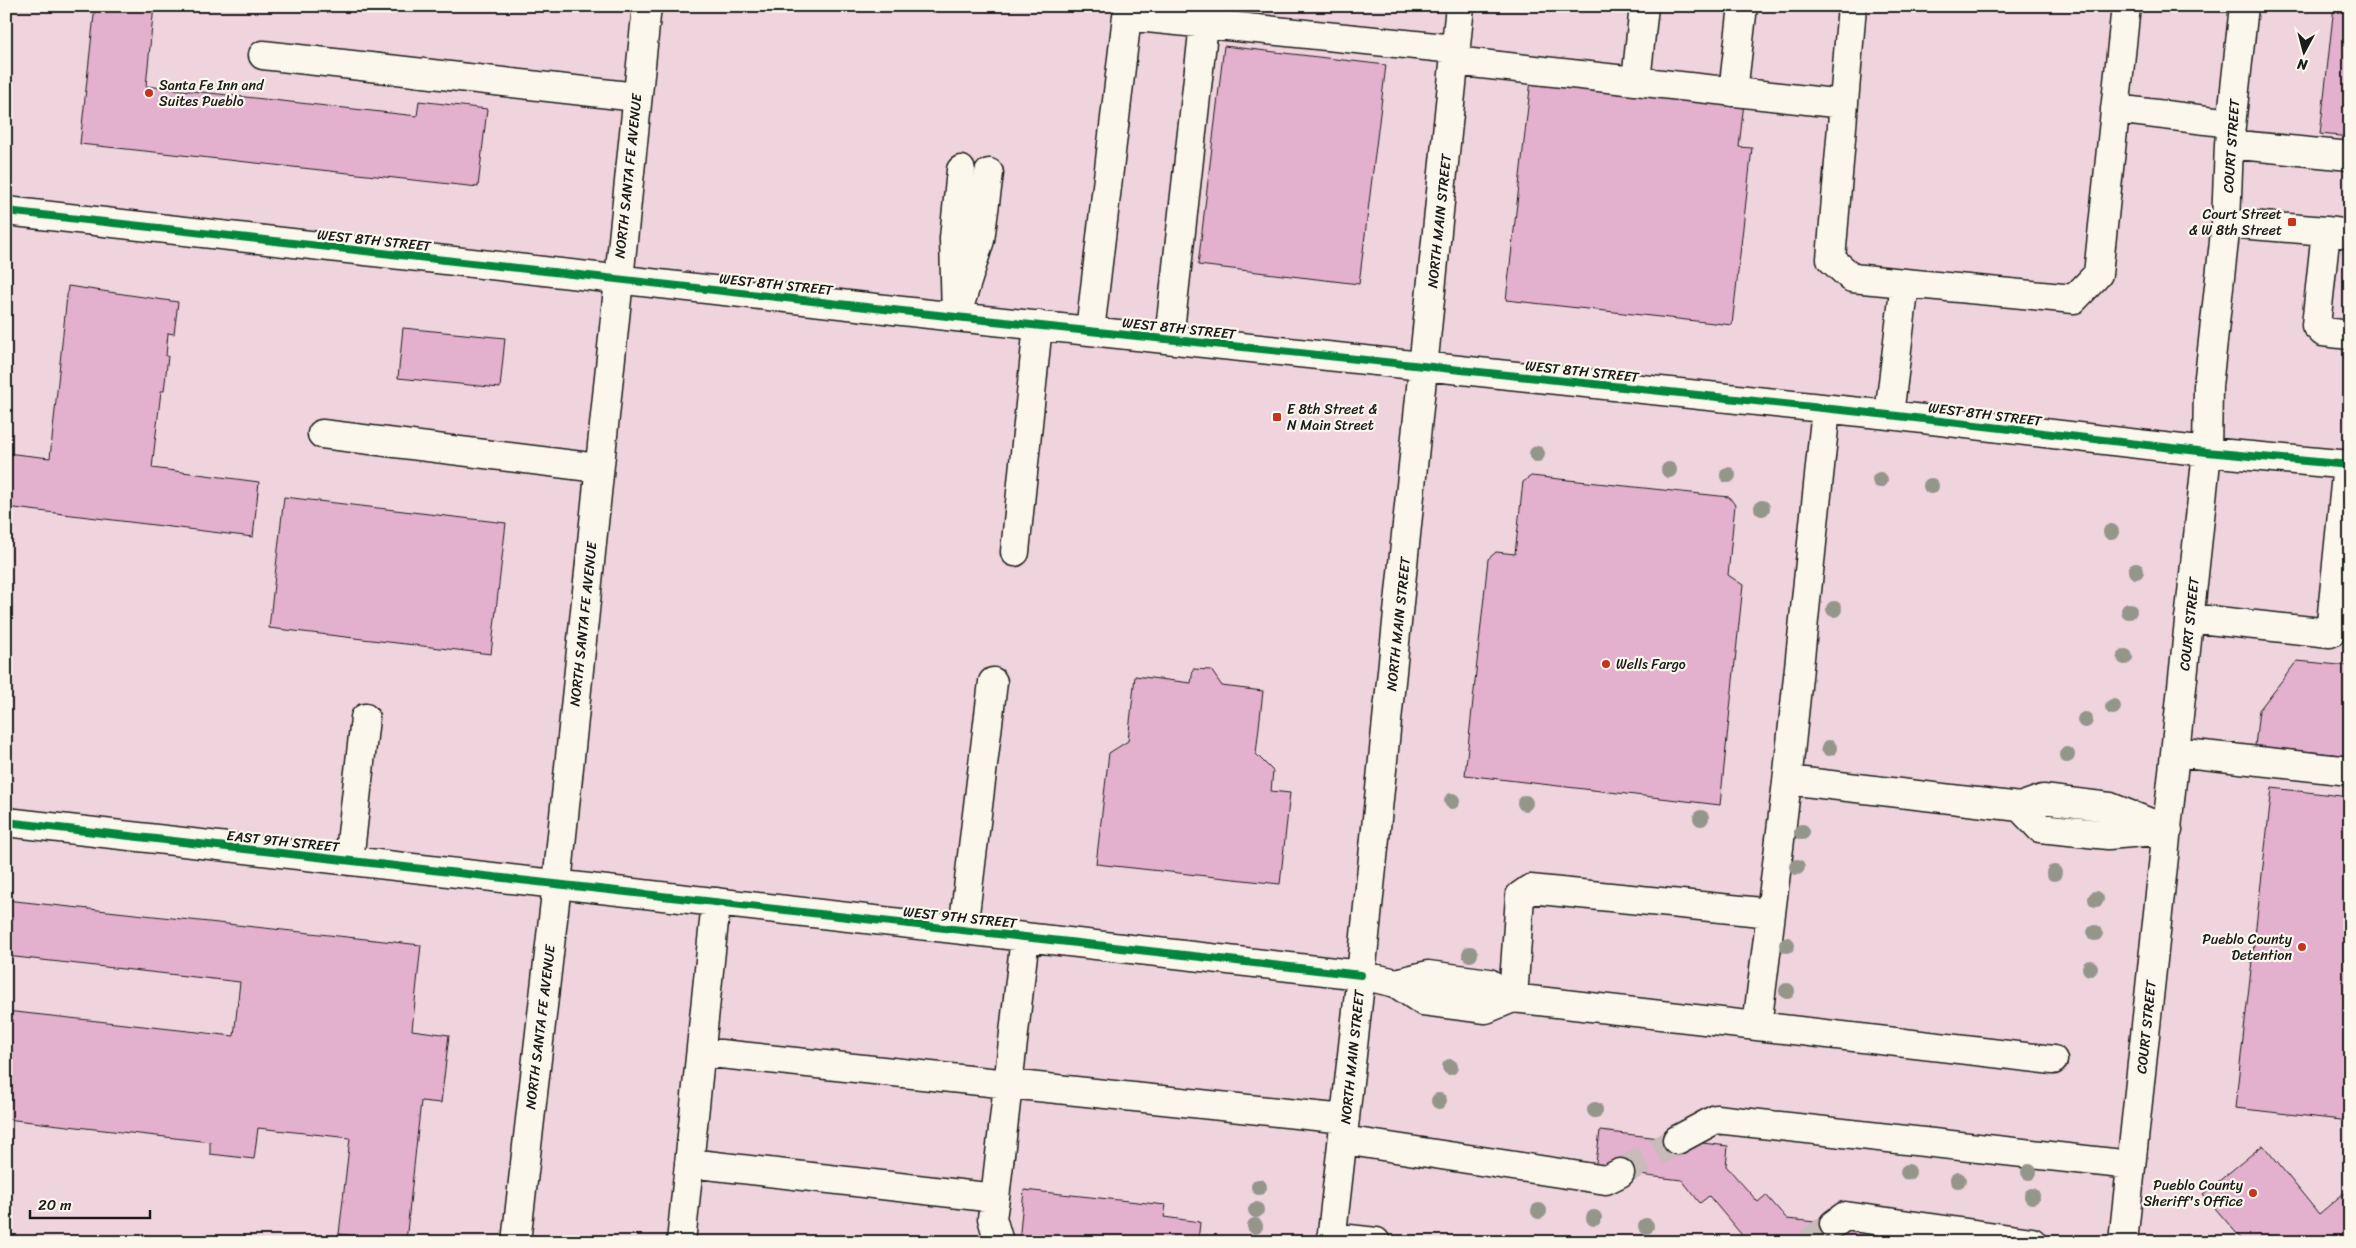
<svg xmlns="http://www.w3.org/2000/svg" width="2356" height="1248" viewBox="0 0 2356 1248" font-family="Sriracha,sans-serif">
	<rect width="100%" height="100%" fill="#f4e2e3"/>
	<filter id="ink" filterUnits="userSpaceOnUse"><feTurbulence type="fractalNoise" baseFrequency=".02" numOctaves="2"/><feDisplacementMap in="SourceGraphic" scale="10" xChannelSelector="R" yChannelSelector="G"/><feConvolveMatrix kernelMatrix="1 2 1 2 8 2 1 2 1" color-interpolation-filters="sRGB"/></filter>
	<g filter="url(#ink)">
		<path fill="#efd3dd" d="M6,6H2350V1242H6Z"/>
		<path fill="#e3b0ce" stroke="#1c1c1c" d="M95,6H154L146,86L417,116L419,101L487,109L478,187L80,144Z
			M2334,6H2350V137L2320,134Z
			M1224,46L1386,65L1359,284L1198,265Z
			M1531,80L1744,103L1739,147L1752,148L1732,325L1506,300Z
			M68,286L178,302L174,334L168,333L166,356H168L164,391H161L152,468L259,482L253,537L6,507V453L50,458Z
			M403,328L505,338L500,388L398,378Z
			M1531,476L1729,497L1735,505L1728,575L1743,585L1720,805L1465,775L1488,559L1496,552L1515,554L1523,482Z
			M284,497L506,523L491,654L269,628Z
			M2297,661L2350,666V756L2255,746L2259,710Z
			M1193,669L1211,670L1222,686L1263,691L1256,754L1273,771L1271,791L1290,793L1280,884L1096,864L1109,753L1128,741L1135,676L1191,683Z
			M2272,788L2350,797V1121L2235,1108Z
			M6,900L421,945L412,1030L449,1035L441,1103L421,1101L406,1241L339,1234L350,1138L258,1128L254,1159L210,1154V1142L6,1119V1011L234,1036L240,982L6,956Z
			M1600,1131L1728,1146L1726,1166L1758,1202L1766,1195L1787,1219L1873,1228L1871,1242H1740L1741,1234L1709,1196L1700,1203L1682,1180L1595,1170Z
			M2263,1145L2319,1214L2344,1193L2350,1199V1242H2244L2203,1194Z
			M1024,1190L1166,1205L1164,1217L1200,1222L1198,1242H1019Z"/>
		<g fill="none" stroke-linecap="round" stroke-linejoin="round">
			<path stroke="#c9babb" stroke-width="28" stroke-dasharray="28 14" stroke-linecap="butt" d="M1620,1173L1677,1140
				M1809,1242L1834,1224"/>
			<g stroke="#1c1c1c" stroke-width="31">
				<path id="minor" d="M1852,6L1831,259L1852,278L2074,299L2098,274L2126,6
					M263,55L637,97
					M1454,61L1843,104
					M1636,81L1644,6
					M1733,92L1743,6
					M2115,109L2231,123
					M2229,144L2350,156
					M961,170L954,238L956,317L980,240L989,173
					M6,211L956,317L1889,415L2207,452L2350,465
					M2226,223L2326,231
					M2350,234L2326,231L2316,325L2323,332L2350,335
					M1090,331L1127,16L1455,49
					M1169,339L1204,24
					M1889,415L1905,283
					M322,434L598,468
					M1015,552L1038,325
					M2189,618L2330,633L2347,465
					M2176,752L2350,771
					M1787,782L1826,409
					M2043,799L2110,807L2168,830L2108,835L2040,828L2020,807Z
					M2020,807L1796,781L1787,782L1771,913L1530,889L1520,896L1513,998L2053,1060
					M6,822L1361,975L1396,983L1423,1001L1486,1009L1513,998L1489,983L1428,975L1396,983
					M349,861L365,718
					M963,930L993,682
					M1757,1026L1771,913
					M701,1052L1345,1119
					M1343,1140L1606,1180L1620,1173
					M1677,1140L1716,1119L2131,1165
					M689,1163L995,1198L1025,937
					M995,1198L992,1218L999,1242
					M1834,1224L1845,1216L2032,1242
					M1331,1237L1376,1242
					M681,1242L716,902
					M1331,1242L1361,975L1460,6
					M2123,1242L2207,452L2208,386L2226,223L2229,144L2244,6"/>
			</g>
			<g stroke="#1c1c1c" stroke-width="31">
				<path id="major" d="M516,1242L557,884L647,6"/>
			</g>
			<use href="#minor" stroke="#fbf7ec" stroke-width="28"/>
			<use href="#major" stroke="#fbf7ec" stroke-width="28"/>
			<g stroke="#fbf7ec" stroke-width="11">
				<path id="cycleway" d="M6,211L956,317L1889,415L2207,452L2350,465
					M6,822L1361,975"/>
			</g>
			<use href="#cycleway" stroke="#00873e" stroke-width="8"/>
		</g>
		<g fill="#94968c">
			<circle cx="1537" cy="454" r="8"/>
			<circle cx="1669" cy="470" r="8"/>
			<circle cx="1728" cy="475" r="8"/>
			<circle cx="1880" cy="480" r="8"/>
			<circle cx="1931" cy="486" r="8"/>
			<circle cx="1762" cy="508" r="8"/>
			<circle cx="2111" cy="532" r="8"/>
			<circle cx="2136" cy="571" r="8"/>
			<circle cx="1834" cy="609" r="8"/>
			<circle cx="2129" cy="611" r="8"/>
			<circle cx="2125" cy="657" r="8"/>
			<circle cx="2113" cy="707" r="8"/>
			<circle cx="2085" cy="720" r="8"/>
			<circle cx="1829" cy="748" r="8"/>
			<circle cx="2067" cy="755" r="8"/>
			<circle cx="1452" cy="801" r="8"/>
			<circle cx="1525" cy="803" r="8"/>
			<circle cx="1701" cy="818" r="8"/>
			<circle cx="1802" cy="832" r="8"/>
			<circle cx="1797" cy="867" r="8"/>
			<circle cx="2054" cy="873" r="8"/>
			<circle cx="2096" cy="899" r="8"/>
			<circle cx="2095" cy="933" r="8"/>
			<circle cx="1787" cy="945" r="8"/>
			<circle cx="1470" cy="954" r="8"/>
			<circle cx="2090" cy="968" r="8"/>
			<circle cx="1787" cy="991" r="8"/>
			<circle cx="1450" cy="1067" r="8"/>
			<circle cx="1439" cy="1101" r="8"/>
			<circle cx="1595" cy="1110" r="8"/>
			<circle cx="1908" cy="1172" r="8"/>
			<circle cx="2029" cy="1172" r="8"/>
			<circle cx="1958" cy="1180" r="8"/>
			<circle cx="1259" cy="1187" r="8"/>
			<circle cx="2032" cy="1196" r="8"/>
			<circle cx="1256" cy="1210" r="8"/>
			<circle cx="1539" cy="1211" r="8"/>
			<circle cx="1594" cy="1218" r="8"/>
			<circle cx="1255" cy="1226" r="8"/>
			<circle cx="1646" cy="1226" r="8"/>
		</g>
	</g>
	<g fill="#c8321e" stroke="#fbf7ec" stroke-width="2">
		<circle cx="149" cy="93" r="5"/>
		<rect x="2287" y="217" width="10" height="10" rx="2.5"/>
		<rect x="1272" y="412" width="10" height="10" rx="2.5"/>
		<circle cx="1606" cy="664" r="5"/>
		<circle cx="2302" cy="947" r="5"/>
		<circle cx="2253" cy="1193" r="5"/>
	</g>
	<g text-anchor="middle" stroke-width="4.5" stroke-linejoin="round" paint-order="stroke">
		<g font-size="14" fill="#1c1c1c" stroke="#fbf7ec" text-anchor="start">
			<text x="159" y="90">Santa Fe Inn and<tspan x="159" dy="16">Suites Pueblo</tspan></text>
			<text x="2282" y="219" text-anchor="end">Court Street<tspan x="2282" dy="16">&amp; W 8th Street</tspan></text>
			<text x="1287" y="414">E 8th Street &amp;<tspan x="1287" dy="16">N Main Street</tspan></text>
			<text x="1616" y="669">Wells Fargo</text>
			<text x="2292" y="944" text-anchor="end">Pueblo County<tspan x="2292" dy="16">Detention</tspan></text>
			<text x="2243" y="1190" text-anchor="end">Pueblo County<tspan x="2243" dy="16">Sheriff's Office</tspan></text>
		</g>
		<g font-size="14" fill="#1c1c1c" stroke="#fbf7ec">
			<text transform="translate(2231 146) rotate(-86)" y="5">COURT STREET</text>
			<text transform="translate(628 176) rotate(-84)" y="5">NORTH SANTA FE AVENUE</text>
			<text transform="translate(1439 221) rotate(-84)" y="5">NORTH MAIN STREET</text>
			<text transform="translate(374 240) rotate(6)" y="5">WEST 8TH STREET</text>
			<text transform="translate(776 284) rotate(6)" y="5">WEST 8TH STREET</text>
			<text transform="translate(1179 328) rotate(6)" y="5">WEST 8TH STREET</text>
			<text transform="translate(1582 371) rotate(6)" y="5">WEST 8TH STREET</text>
			<text transform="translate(1985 414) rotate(7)" y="5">WEST 8TH STREET</text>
			<text transform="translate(583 624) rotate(-84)" y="5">NORTH SANTA FE AVENUE</text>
			<text transform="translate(1398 624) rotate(-84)" y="5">NORTH MAIN STREET</text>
			<text transform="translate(2189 624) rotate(-84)" y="5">COURT STREET</text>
			<text transform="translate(283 841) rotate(6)" y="5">EAST 9TH STREET</text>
			<text transform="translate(960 917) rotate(6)" y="5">WEST 9TH STREET</text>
			<text transform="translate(540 1027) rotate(-83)" y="5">NORTH SANTA FE AVENUE</text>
			<text transform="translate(2146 1027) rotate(-84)" y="5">COURT STREET</text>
			<text transform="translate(1352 1057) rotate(-84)" y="5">NORTH MAIN STREET</text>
		</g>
	</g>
	<rect width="2356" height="1248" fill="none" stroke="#fbf7ec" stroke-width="25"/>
	<rect x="12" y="12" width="2331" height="1223" fill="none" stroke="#1c1c1c" stroke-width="2" filter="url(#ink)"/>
	<g transform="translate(2304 52) rotate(187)" stroke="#fbf7ec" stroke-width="4" paint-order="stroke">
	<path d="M0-4L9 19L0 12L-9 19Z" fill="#1c1c1c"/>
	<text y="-8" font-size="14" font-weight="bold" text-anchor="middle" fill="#1c1c1c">N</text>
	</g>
	<path d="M30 1210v8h120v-8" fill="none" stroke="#1c1c1c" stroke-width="2.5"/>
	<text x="38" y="1210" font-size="15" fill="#1c1c1c" stroke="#fbf7ec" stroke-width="4" paint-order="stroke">20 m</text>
</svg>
